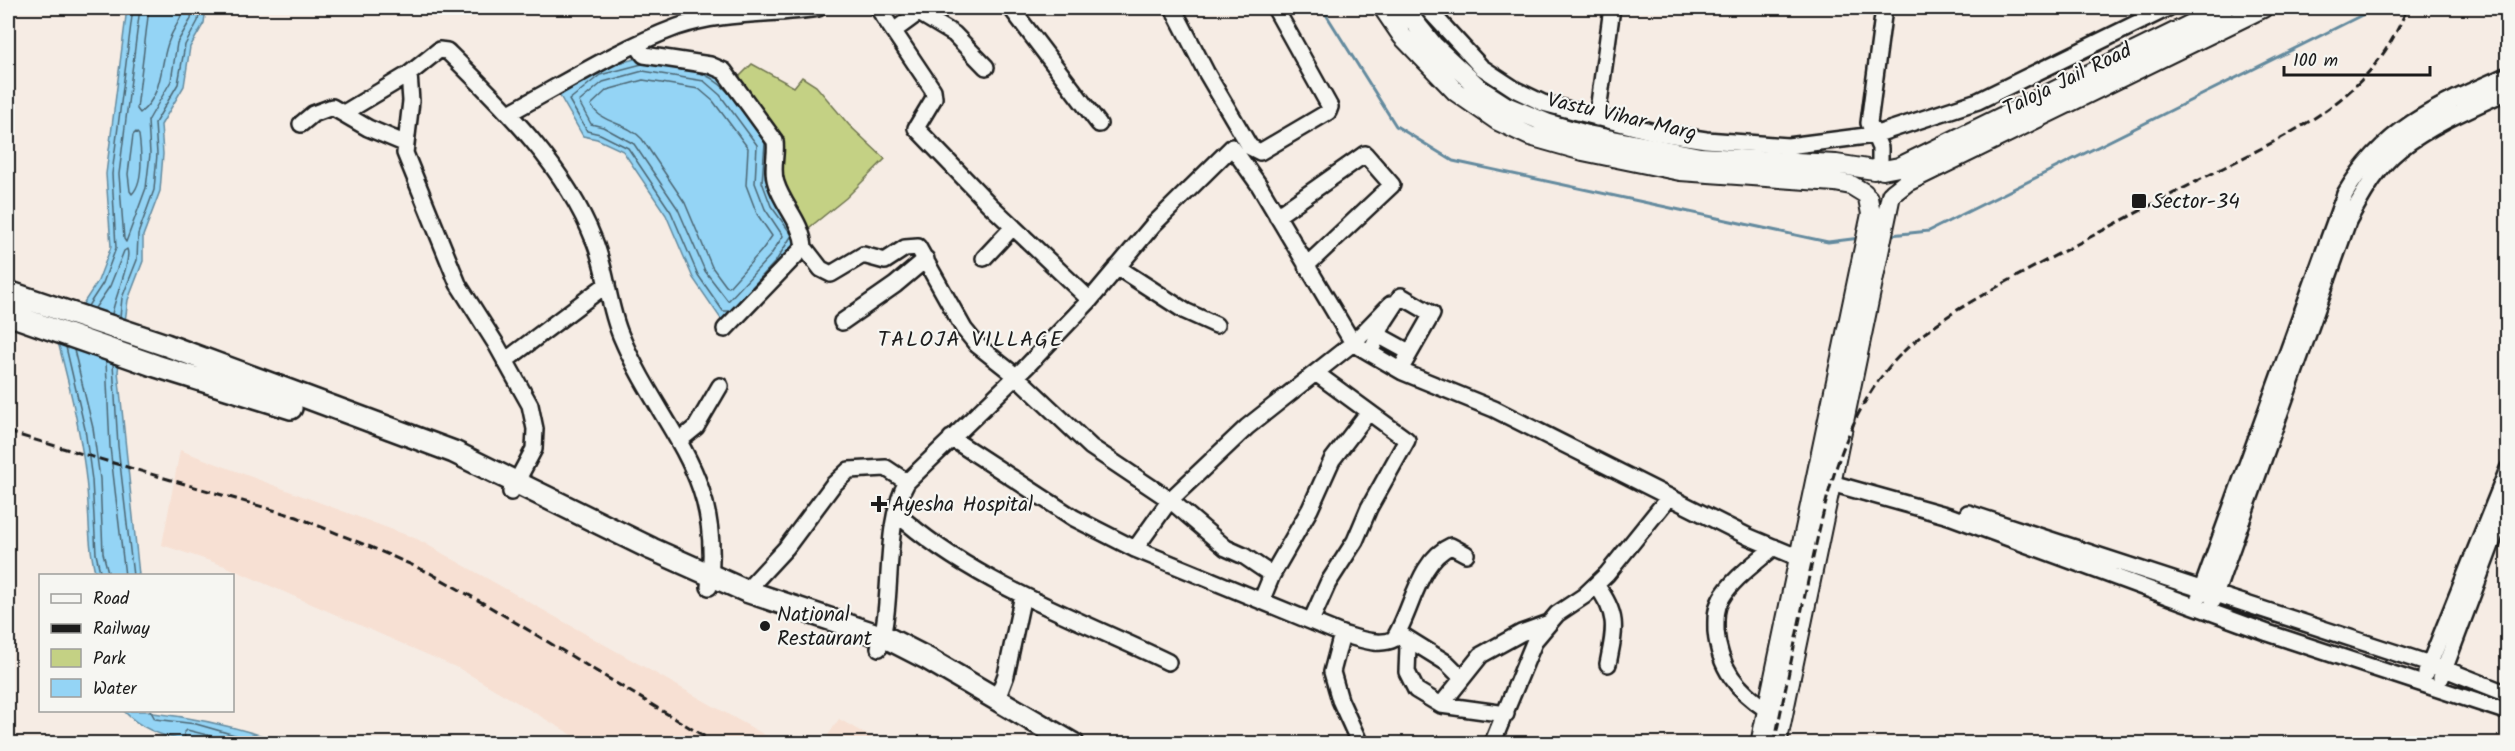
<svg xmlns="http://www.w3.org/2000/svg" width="2515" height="751" viewBox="0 0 2515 751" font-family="Kalam,sans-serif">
	<rect width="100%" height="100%" fill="#f6ece4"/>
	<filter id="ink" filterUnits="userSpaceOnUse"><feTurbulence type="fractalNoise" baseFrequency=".0167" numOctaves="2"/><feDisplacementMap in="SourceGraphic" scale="12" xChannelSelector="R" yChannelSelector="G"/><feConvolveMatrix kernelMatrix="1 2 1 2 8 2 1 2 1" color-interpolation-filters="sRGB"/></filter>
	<g filter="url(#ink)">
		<path fill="#f7e0d3" d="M180,450L417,539L779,743H586L460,669L225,566L162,545Z
			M839,719L881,743H823Z"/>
		<path fill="#c4d184" stroke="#707650" stroke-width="1.5" d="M752,64L794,87L802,77L816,86L849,125L885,159L846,198L800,235L730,86Z"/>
		<path fill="#94d4f5" stroke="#648a9e" stroke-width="1.5" d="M127,8H206L204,23L190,47L184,86L161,125L163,154L160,191L143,236V261L128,300L118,371L139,575H96C87,544 90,511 86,479C81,432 70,387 58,342L98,281L111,247L106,174Z
			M642,57L710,68L730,86L771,141L768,180L800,235L780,264L732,317L721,319L693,278L666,215L623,151L597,139L583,136L560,96L597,69Z
			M124,711H151L153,713C199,718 241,728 285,743C233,744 160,751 124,711Z"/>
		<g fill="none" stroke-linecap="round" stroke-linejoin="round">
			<path stroke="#4c6673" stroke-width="1.5" d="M140,8L119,174L124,239L126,242L146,188L150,154L148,121L171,81L177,43L191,19L192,8
				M149,8L137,109L140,113C165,93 159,62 170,38C174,27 182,20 183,8
				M642,64L600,75L569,100L587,131L600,134L628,148L671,212L698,275L723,311H730
				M643,71L704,81L720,95L757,145L755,183L765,209L783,236L770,256L728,301L705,271L678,209L634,144L603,127L591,124L579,102L603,82Z
				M695,72C726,77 747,118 765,143L762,182L771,206L792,235L776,261L731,310
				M643,80L699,89L713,101L748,148L746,185L757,214L772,236L762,250L729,287L726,286L712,267L685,203L642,139C627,122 601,124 591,105L607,90Z
				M136,132L139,135C141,150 144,182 132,194L130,191L128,174L133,135Z
				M88,306L103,283L116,248L112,174L133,8
				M95,308L110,286L124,251L127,249C132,260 114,299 112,314
				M120,317L122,298L137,260L138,234L154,190L157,154L155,123L178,84L185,45L198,21L200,8
				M66,347L85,429L92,480L96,554L101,576
				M74,350L93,428L100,479L103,553L109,576
				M106,361L110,447L125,576
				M113,364L118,446L133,576
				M150,710L155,719L196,724L266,744
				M186,744L184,733L187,730L243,744"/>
			<path stroke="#648a9e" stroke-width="3" d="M1322,8L1396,126L1453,161L1828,242L1860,238
				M1891,235L1929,231L2376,8"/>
			<g stroke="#1c1c1c" stroke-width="20">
				<path id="minor" d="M878,8L933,90L934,98L916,128L989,204L1090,300
					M1011,8L1099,124
					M1173,8L1206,72L1250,147L1260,152L1328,112L1330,107L1275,8
					M1427,8L1481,67L1516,90L1543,103L1654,132L1706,140L1788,146L1874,135L1978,101L2168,8
					M919,13L954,34L986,67
					M895,30L925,8
					M637,45L644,55L710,65L724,71L775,141C777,156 771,169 776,183C783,206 802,222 804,247L725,329
					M344,113L409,74
					M509,113C565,83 618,49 677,27C722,11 772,15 818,8
					M1597,118L1612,8
					M301,124L313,114L332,107L368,128L404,143
					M1880,169V148L1869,123L1884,8
					M1277,216L1365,154L1392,185L1306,266
					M804,247L821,269L831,274L863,255L885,261L905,248L918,247L964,329L977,345L1016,376L1091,447L1170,500L1247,427L1353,343L1391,304
					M984,258L1013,227
					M1117,267L1185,311L1216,325
					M842,322L895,285L926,259
					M1378,335L1409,352
					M1370,353L1384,322L1401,296L1432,314L1400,370
					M505,361L607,284
					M951,438L1074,518L1135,549L1342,634C1357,638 1379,647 1394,639C1412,611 1418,560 1451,546L1466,554
					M680,440L696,427L720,386
					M1831,483L1949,516L2268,633L2508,712
					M511,492L534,449L535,429L530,405L496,344L458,284L405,153L411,101L409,74L439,50L447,51C503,106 565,166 594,240C607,271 608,306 621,336C661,431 724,472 709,587
					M896,513C973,583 1075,617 1168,662
					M1968,513L2445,669L2508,694
					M1135,549L1170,500L1226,548L1244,556L1272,575
					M1596,585C1619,615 1615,629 1608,664
					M746,591L786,548L833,485L849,470L886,468L907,482
					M2199,597L2345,194C2384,127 2440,105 2508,75
					M1262,599L1272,575L1310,509L1332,460L1368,413
					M2213,601L2348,221C2362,196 2377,167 2400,149C2432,124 2471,108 2508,91
					M1311,621L1328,583L1355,541L1369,508L1407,440L1317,374
					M1399,630L1408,646L1407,672L1416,690L1441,705L1506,714
					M1342,634L1332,672L1340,700L1360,744
					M1402,635L1447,663L1462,678
					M879,648C895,598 882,526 907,482L1027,366L1090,300L1153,225L1232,147L1259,185L1353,343L1403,372L1494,409L1749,537L1809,562
					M2426,673L2508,469
					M2441,678L2508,500
					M997,699L1006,675L1023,595
					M1441,705L1481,655L1521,633L1549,623
					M1767,710C1737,690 1719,668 1716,631C1716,620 1715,610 1721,599C1732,579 1757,562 1774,547
					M1492,744L1535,640L1557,614L1584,596L1607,574L1669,497"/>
			</g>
			<g stroke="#1c1c1c" stroke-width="22">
				<path id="major" d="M1383,8L1402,36L1456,92L1498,121L1530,136L1583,151L1680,171L1835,182L1851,185L1864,193
					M1403,8L1433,45L1481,90L1506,106L1549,124L1587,135L1700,157L1836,164L1874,170
					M1883,170L1899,167L2224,8
					M1893,193L1907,182L2263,8
					M1760,744L1871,214L1868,198
					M1777,744L1891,195"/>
			</g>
			<g stroke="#1c1c1c" stroke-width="26">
				<path id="highway" d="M8,292L166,345L454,452L652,549L746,591L889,639L928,659L1073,744
					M8,314L156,366L291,408"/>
			</g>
			<use href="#minor" stroke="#f6f6f2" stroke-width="15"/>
			<use href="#major" stroke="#f6f6f2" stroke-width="18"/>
			<use href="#highway" stroke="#f6f6f2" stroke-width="21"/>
			<path stroke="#1c1c1c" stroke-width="3" stroke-dasharray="9 4.5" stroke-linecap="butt" d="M8,432L297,517L373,548L430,573L490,607L717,744
				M1774,744C1785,692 1795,641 1806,590C1823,513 1837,430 1889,367C1930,319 1989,292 2043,262C2102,231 2160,200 2219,170C2299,129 2373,97 2407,8"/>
		</g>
	</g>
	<g fill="#1c1c1c" stroke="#f6f6f2" stroke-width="2">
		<rect x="2131" y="193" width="16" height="16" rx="3"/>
		<path d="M876 495h6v6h6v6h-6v6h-6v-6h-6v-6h6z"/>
		<circle cx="765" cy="626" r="6"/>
	</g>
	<g text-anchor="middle" stroke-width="4.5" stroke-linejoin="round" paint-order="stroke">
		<g font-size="21" fill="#1c1c1c" stroke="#f6f6f2">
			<text transform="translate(2067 79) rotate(-26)" y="7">Taloja Jail Road</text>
			<text transform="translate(1622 116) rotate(13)" y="7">Vastu Vihar Marg</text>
		</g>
		<g font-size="21" fill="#1c1c1c" stroke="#f6f6f2" text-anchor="start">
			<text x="2152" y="208">Sector-34</text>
			<text x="892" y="511">Ayesha Hospital</text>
			<text x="777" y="621">National<tspan x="777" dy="24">Restaurant</tspan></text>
		</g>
		<g font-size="22" letter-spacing="1.5" fill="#1c1c1c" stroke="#f6f6f2">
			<text x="971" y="346">TALOJA VILLAGE</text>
		</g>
	</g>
	<rect width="2515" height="751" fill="none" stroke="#f6f6f2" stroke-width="30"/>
	<rect x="15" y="15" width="2485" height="721" fill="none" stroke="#1c1c1c" stroke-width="2" filter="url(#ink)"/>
	<rect x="39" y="574" width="195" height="138" fill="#f6f6f2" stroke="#9f9f9c" stroke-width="1.5"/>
	<rect x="51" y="594" width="30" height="9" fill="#f6f6f2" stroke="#9f9f9c" stroke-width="1.5"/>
	<text x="93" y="604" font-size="18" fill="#1c1c1c">Road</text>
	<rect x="51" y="624" width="30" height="9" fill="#1c1c1c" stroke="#9f9f9c" stroke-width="1.5"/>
	<text x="93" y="634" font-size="18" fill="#1c1c1c">Railway</text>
	<rect x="51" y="649" width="30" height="18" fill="#c4d184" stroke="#9f9f9c" stroke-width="1.5"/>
	<text x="93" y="664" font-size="18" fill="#1c1c1c">Park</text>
	<rect x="51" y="679" width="30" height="18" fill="#94d4f5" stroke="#9f9f9c" stroke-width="1.5"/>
	<text x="93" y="694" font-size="18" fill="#1c1c1c">Water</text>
	<path d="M2284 66v9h146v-9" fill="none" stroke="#1c1c1c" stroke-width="3"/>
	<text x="2293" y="66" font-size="18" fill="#1c1c1c" stroke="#f6f6f2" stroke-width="4.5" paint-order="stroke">100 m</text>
</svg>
